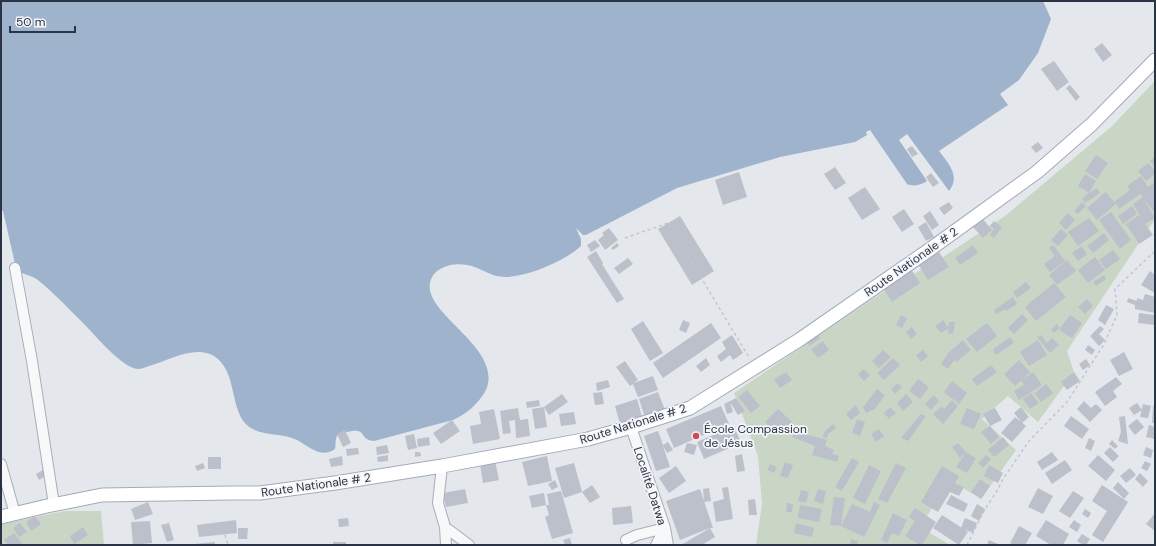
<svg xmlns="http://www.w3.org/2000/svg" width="1156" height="546" viewBox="0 0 1156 546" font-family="'DM Sans',sans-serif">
	<rect width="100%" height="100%" fill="#e4e7ec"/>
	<path fill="#c9d6c5" d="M1155,81V219L1067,351L1074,372L1038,422L1008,396L982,419L1016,450L981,499L950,480L920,527L950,545H756L762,504L758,456L734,393L880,294L943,257L1005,216L1111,127Z
		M65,511H101L104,545H3L1,543V524Z"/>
	<path fill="#9fb4cc" d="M1,1H1043L1051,19L1038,53L1019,80L1000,94L1008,105L939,151C948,163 961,176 949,191L907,134L899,140L927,181C921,185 914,187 907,184L870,130L866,132L867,135L855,142L780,157L677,188L586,235H583L576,228L581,239V246C565,261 529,276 507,277C491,278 481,267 467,265C453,262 433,267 430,283C424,315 504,348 486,390C479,403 467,414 453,420L374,441C362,440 365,433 358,431C354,430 340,433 337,436C335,439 336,445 335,449C321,459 310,447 297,440C282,432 262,437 248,426C230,411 237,376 218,359C199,342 170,360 149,366C146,367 141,369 138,369C122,368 96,336 85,325C70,310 55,294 39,281C32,274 22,276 16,268L3,211L1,210Z"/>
	<path fill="#bbc0ca" d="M1102,43L1112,55L1103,62L1094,49Z
		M1054,61L1069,82L1057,91L1041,69Z
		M1070,85L1080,97L1076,101L1066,88Z
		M1038,142L1043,148L1036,153L1031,147Z
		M912,146L918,154L912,157L907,149Z
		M1096,155L1108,163L1097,179L1085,171Z
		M1155,157V167L1150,161Z
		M1148,163L1155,171V174L1146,181L1138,171Z
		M835,167L846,183L835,190L824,174Z
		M739,172L747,197L723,205L715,180Z
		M931,173L939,183L933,187L926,177Z
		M1085,174L1096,181L1089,193L1097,188L1100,193L1085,203L1082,198L1089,193L1078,186Z
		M1141,176L1148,187L1155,182V213L1144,199L1155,218L1145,224L1153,235L1139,244L1126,224L1139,215L1142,219L1133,204L1143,197L1140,194L1119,209L1116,204L1097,220L1087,208L1106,192L1114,202L1130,190L1127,186Z
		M865,187L880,209L862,220L848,198Z
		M949,202L953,208L944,215L939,208Z
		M1082,202L1086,206L1078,214L1074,211Z
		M1132,206L1137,214L1123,224L1118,216Z
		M904,209L914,224L902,232L892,217Z
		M930,211L939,225L932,230L923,216Z
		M1111,212L1131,240L1120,249L1099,220Z
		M1068,213L1075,220L1066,230L1059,223Z
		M680,216L714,271L692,285L658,229Z
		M982,218L992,230L983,238L973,227Z
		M1089,218L1099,231L1078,246L1068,232Z
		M994,221L1002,227L994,238L990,235L994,229L990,226Z
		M926,222L934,237L926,241L918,227Z
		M609,228L618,240L605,250L598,240L604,235L602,233Z
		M1061,229L1068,235L1058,246L1051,240Z
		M1104,233L1109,240L1093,253L1087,246Z
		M595,240L600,246L591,252L587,245Z
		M617,243L619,246L613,250L611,248Z
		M973,245L978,253L960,265L955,258Z
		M1053,245L1065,261L1050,272L1044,264L1055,256L1049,248Z
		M1082,246L1087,254L1078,261L1072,253Z
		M1113,250L1120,259L1106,269L1099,260Z
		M596,251L603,263L602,264L624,299L617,303L587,257Z
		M939,252L949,267L928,280L919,266Z
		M1095,257L1105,270L1088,283L1078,270Z
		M628,258L633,264L619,274L614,268Z
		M1067,260L1076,271L1057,285L1049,275Z
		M911,269L920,283L892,302L883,288Z
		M1150,271L1155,275V293L1141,285Z
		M1104,275L1106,279L1096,286L1093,282Z
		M1026,282L1031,288L1017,298L1013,292Z
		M1054,283L1066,297L1036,321L1025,307Z
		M1145,294L1155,297V313L1135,309V305L1127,302L1128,298L1137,301V298L1143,300Z
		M1013,297L1017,304L1006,311L1005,309L996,314L994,310Z
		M1087,299L1093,306L1085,314L1078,307Z
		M1106,305L1114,309L1105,325L1098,320Z
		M1139,313L1155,315V325L1138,323Z
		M1022,314L1028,320L1014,334L1008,328Z
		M901,315L907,318L902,328L896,325Z
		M1070,315L1082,323L1072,338L1061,331L1060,328Z
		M683,320L690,323L686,333L679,330Z
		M943,320L949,328L941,333L935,326Z
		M643,321L663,353L650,361L631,329Z
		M949,322H955L953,334L948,333Z
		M711,323L721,338L663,378L653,363Z
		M987,323L997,336L977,352L966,339Z
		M1057,324L1060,328L1054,333L1051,330Z
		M1100,326L1104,329L1099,334L1105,340L1099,346L1090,336Z
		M912,327L917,334L911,339L906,332Z
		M816,333L820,338L810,346L806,341Z
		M732,335L743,353L733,360L730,355L721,362L717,356L726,349L722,342Z
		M1041,335L1047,343L1052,338L1059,345L1050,353L1037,337Z
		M1010,337L1014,343L996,355L993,349Z
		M963,340L971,350L956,362L954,360L948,369L941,364L948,353Z
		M1038,340L1047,355L1029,366L1020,352Z
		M823,341L829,350L818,358L811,349Z
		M1088,345L1095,350L1092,355L1085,350Z
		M883,350L891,357L879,368L872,361Z
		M923,350L928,356L921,362L916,355Z
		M1124,352L1133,369L1119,376L1110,360Z
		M706,358L710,365L701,372L696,366Z
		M893,358L900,365L884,380L877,373Z
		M1086,359L1090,365L1083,370L1079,364Z
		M1019,360L1030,372L1015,386L1004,374Z
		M625,361L638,380L634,383L653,376L658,390L638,397L633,384L630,386L616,367Z
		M991,365L997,372L977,386L972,379Z
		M864,369L870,375L864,381L858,374Z
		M786,372L792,380L780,388L774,379Z
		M1033,372L1042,385L1019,400L1014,391L1024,385L1021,380Z
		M1074,372L1080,381L1067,390L1061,382Z
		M1116,377L1122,384L1113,391L1117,397L1105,406L1095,392Z
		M918,379L929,387L920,399L909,391Z
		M608,380L610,387L597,391L596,383Z
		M952,381L967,393L959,404L944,392Z
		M898,383L902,387L895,394L891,389Z
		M1046,384L1053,393L1041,402L1035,393Z
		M877,389L885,395L875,409L866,413L863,407Z
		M747,390L760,406L751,413L738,397Z
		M602,392L604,404L595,405L593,393Z
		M658,392L665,410L645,417L639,399Z
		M1031,393L1039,403L1030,409L1023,399Z
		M562,394L568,402L549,415L544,407L547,427L535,429L532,409L544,407Z
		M906,394L913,402L903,411L897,403Z
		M934,395L939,401L931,410L925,404Z
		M736,398L745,411L738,415L730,402L733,412L727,414L724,404Z
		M637,399L642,417L620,424L615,406Z
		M539,400L540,406L527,408L526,402Z
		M952,400L958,406L943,424L933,414L942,406L944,409Z
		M1084,401L1091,408L1096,404L1102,410L1090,422L1077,409Z
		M1137,403L1142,410L1134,415L1129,408Z
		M1143,404L1151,406L1148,418L1140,417Z
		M856,405L860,413L851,420L846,414Z
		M721,406L729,424L674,448L666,429Z
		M1153,406H1155V423H1152Z
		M890,407L896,413L889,419L884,413Z
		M1021,407L1029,417L1022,423L1014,413Z
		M518,408L520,420L528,419L530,436L516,438L515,420L509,421L511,433L503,434L500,411Z
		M967,408L981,414L974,429L960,424Z
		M995,408L1002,420L990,426L999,437L991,444L981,432L990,426L983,414Z
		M494,409L500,439L473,444L470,426L481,424L479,412Z
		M778,409L792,422L778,435L765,422Z
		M574,412L576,424L561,426L559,414Z
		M921,414L926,416L908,441L901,438Z
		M1071,416L1089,429L1082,439L1064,426Z
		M1125,416L1128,444L1118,441L1121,432L1119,417Z
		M1015,417L1026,426L1012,442L1001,433Z
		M857,419L865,422L860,436L852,433Z
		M1137,419L1144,427L1135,435L1128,426Z
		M452,420L460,431L441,444L433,433Z
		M833,424L836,428L828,434L827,438L822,437L825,431Z
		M1149,425L1155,427L1154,439L1146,437Z
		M734,426L741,443L704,459L697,442Z
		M796,429L809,435L827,440L825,446L834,450L832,454L839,456L837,462L812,455L815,446L792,437Z
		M879,429L884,436L876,442L871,434Z
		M345,430L351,443L343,447L337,434Z
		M658,431L663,445L668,442L673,450L667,453L663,446L670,467L656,471L644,436Z
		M414,434L417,448L408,450L405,436Z
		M429,437L430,445L418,447L417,439Z
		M1003,437L1009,445L994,457L988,450Z
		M1089,438L1095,441L1091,451L1085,448Z
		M1112,440L1118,446L1115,449L1109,444Z
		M687,443L697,445L694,455L684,452Z
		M958,443L966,452L976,458L967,473L956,467L966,452L960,458L952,447Z
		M387,445L389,453L377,455L376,447Z
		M1110,447L1119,456L1113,462L1104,453Z
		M1146,447L1153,450L1151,458L1143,455Z
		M358,448L359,454L347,456L346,449Z
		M415,452H420L421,456L415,457Z
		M1052,452L1058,460L1042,470L1037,462Z
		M742,454L745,471L737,472L735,456Z
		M388,455V461L378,462L377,457Z
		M986,455L991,459L983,468L978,463Z
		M1098,455L1115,470L1106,481L1088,466Z
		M342,456L343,465L331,467L329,459Z
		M547,456L552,481L528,486L522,462Z
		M208,457H221V469H208Z
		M852,458L859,462L842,491L835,487Z
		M1065,460L1072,470L1052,484L1045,473Z
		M495,461L499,480L483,483L480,464Z
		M1145,461L1151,464L1147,471L1141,468Z
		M785,462L793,465L788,478L780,476Z
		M203,463L205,468L197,471L195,466Z
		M574,463L582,492L592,485L600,497L590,503L582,492L564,498L555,468Z
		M896,463L906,468L887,503L878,499Z
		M770,464L777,467L774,473L767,470Z
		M869,465L881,471L865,504L853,498Z
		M989,465L1003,473L998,483L984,476Z
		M676,466L686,481L669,493L659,478Z
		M942,466L959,476L955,483L964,487L959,496L950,492L938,512L921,502Z
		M1130,468L1136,475L1126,483L1120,476Z
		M43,470L46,476L39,480L36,474Z
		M1140,473L1148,481L1143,487L1135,479Z
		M980,479L990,486L981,499L971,492Z
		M555,480L558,487L552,490L548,484Z
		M1118,482L1129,493L1124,499L1113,488Z
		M1102,485L1128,502L1103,542L1092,535L1107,511L1092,501Z
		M728,487L733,519L716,522L713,502L724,499L722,488Z
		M709,488L711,501L704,502L703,489Z
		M1038,488L1053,496L1043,514L1028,507Z
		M465,489L468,503L446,507L443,493Z
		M700,489L713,528H710L715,537L702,545H681L710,528L680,540L666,501Z
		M818,489L826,491L823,504L814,501Z
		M801,490L809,492L806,503L798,501Z
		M561,491L573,533L552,539L545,517L549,515L546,505H549L547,494Z
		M1073,491L1084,498L1070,518L1059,511Z
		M544,493L546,505L532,508L529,496Z
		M951,495L968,504L964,512L946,504Z
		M834,497L845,498L841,526L830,525Z
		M755,499L757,515H749L748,500Z
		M148,502L153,514L135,520L131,509Z
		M874,502L880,505L864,537L841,526L852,504L870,512Z
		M787,503L793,504L792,512H786Z
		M977,504L985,509L979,521L971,516Z
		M800,505L822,509L819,522L798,518Z
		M631,506L633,523L613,525L612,508Z
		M915,508L936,522L922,545H920L905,536L915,521L909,517Z
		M1085,509L1091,513L1088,518L1082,514Z
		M893,513L907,520L899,536L892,533L887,543L881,540Z
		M1155,513V531L1146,524Z
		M942,515L968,532L959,545L933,528Z
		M35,516L41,524L31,531L26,522Z
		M348,518L349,526L339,527L338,519Z
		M965,518L977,523L973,533L961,528Z
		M236,520L237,533L199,537L197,525Z
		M1046,520L1069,534L1063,545H1051L1036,536Z
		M1074,520L1081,525L1077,532L1069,527Z
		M150,521L152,543L133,545L131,522Z
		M20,523L27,532L19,537L13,528Z
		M169,523L174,540L167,542L161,525Z
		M796,523L814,528L812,537L794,533Z
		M1019,526L1032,533L1025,545H1014L1010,543Z
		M83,527L88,535L74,544L70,536Z
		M238,528H248L247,539H238Z
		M14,533L23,545H8L4,540Z
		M1082,534L1090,539L1086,545H1083L1077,541Z
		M570,538L572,545H565L563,540Z
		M851,539L858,541L857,545H850Z
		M989,540L1000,545H987Z
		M215,542V545H194V544Z
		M333,542H346V545H333Z"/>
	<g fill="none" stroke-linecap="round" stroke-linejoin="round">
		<g stroke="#a9aeb7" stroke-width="12">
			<path id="minor" d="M15,268L32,361L54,505
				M631,427L665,528L668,545
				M1,464L15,514
				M442,466L438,503L445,527L446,545
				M445,527L469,545
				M626,540L637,535L665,528
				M656,545L665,528"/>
		</g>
		<g stroke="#a3abb8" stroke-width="15">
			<path id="major" d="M1,517L47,506L102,495L231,493H260L335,483L442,466L588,439L631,427L690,408L799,340L929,250L1037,172L1092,124L1155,60"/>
		</g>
		<path stroke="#c2c5cb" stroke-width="1.5" stroke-dasharray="3 3" stroke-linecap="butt" d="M625,238L668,223L750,359
			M225,535L228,545
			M967,545L985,509L997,491L1003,479L1029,441L1067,402L1104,344L1117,315L1115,289L1155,251"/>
		<use href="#minor" stroke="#f7f8fa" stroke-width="10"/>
		<use href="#major" stroke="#fff" stroke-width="13"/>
	</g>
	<circle fill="#d1495b" stroke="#f4f6f9" stroke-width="1.5" cx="696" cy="436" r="4"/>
	<g text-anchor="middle" stroke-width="3.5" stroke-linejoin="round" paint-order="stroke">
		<g font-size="12" fill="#2b3445" stroke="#f4f6f9">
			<text transform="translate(911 262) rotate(-35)" y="4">Route Nationale # 2</text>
			<text transform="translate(633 424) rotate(-17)" y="4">Route Nationale # 2</text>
			<text transform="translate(316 485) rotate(-8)" y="4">Route Nationale # 2</text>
			<text transform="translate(650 486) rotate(72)" y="4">Localité Datwa</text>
		</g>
		<g font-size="12" fill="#2b3445" stroke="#f4f6f9" text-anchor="start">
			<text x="704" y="433">École Compassion<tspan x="704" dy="14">de Jésus</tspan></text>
		</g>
	</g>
	<rect width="1156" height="546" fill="none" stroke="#2b3445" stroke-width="4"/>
	<path d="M10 26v6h65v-6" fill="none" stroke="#2b3445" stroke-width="2"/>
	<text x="16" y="26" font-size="12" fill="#2b3445" stroke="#f4f6f9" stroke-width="3" paint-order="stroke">50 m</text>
</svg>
